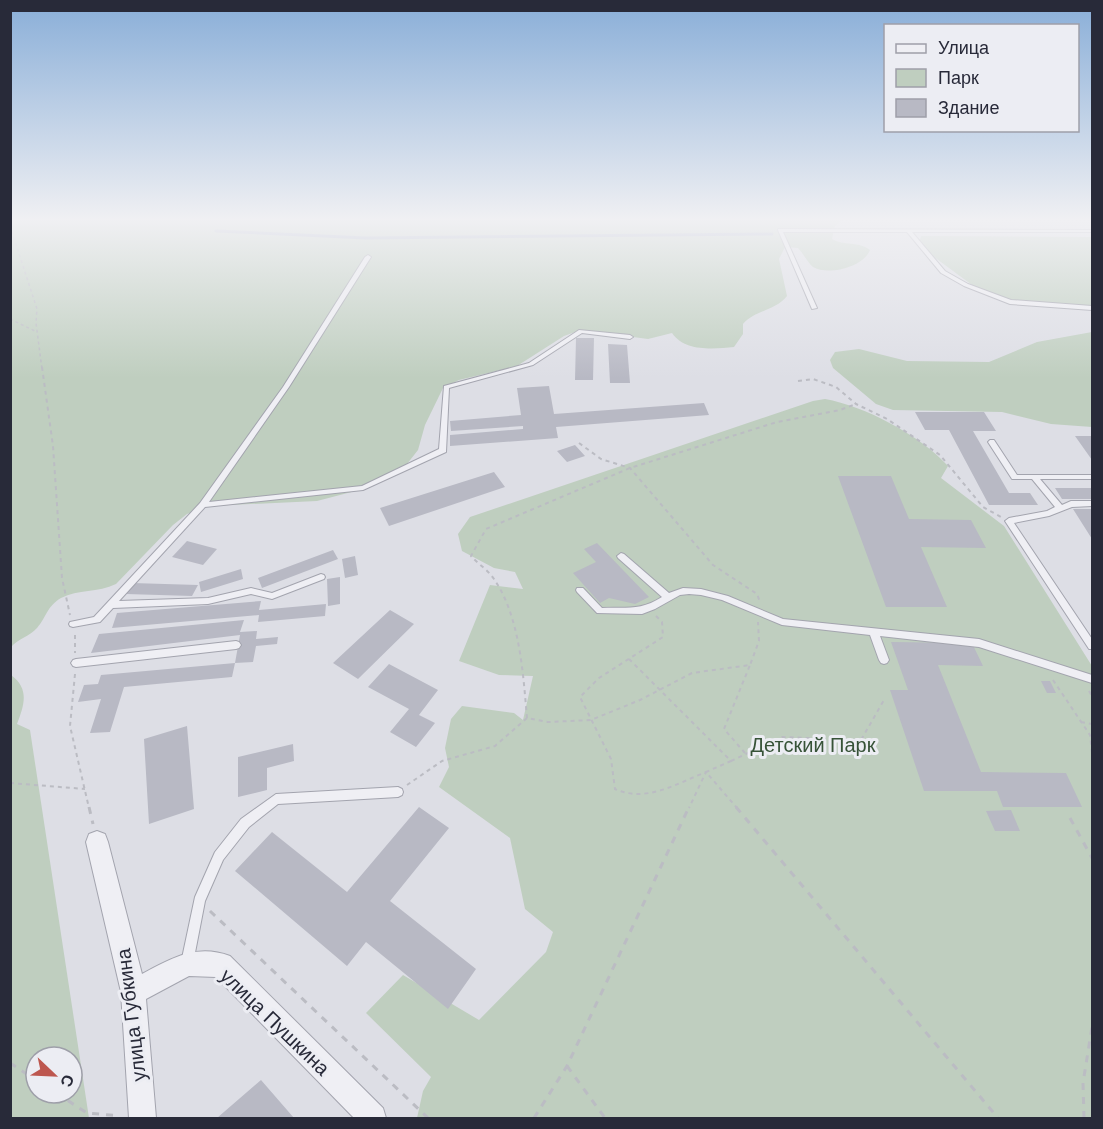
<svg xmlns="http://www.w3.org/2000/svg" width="1103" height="1129" viewBox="0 0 1103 1129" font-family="Arial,sans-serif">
	<rect width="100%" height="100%" fill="#dddee5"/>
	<path fill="#bfcebf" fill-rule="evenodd" d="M10,220H843L835,226L832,239C843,246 859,241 870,250C864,267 828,276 813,267C808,263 803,253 798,248L785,247L779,259L787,296C775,311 755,310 743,324V334L734,347C714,349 685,352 672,333L648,339L581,330L564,336L517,366L459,380L443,388L425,425L418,450L407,464L388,476L363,489L317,501L209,506L187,514L173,525L116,584C98,593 78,589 61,598C47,606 46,618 37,628C30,636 18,639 11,647Z
		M921,236L1092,237V306L1022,303L987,296L926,251L919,244Z
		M1092,332V427L1051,424L1002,412L893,410L876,404L833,368L830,360L835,352L859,349L907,361L989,362L1037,342Z
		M825,399C865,406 921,436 948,466L941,478L1004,526L1092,666V1118H417L423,1091L431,1077L366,1013L403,975L479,1020L546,952L553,932L525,909L510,838L439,787L449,767L445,748L451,719L462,706L514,713L523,720L533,676L499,675L459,661L490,585L523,589L515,572L494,568L462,551L458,534L470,517L813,401Z
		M11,675C30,689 24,705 17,724L30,730L89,1118H11ZM36,1057H72V1093H36Z"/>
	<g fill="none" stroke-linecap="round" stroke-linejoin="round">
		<path stroke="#9ba5c1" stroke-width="3" d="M216,231L366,238L772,234"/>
	</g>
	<path fill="#b8b9c4" d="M576,338H594L593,380H575Z
		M608,344L627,345L630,383H610Z
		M549,386L554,414L704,403L709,415L556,427L558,438L450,446V435L523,429V426L451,431L450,421L521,415L517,388Z
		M915,412H984L996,431H973L1009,493H1030L1038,505H989L949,430H925Z
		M1075,436H1092V460Z
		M575,445L585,456L567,462L557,451Z
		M494,472L505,487L389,526L380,508Z
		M838,476H891L909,519L971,520L986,548L921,547L947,607H886Z
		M1055,488H1092V499H1062Z
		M1073,509H1092V539Z
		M187,541L217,549L203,565L172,557Z
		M597,543L649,597L635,604L609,598L600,603L573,573L596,562L584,549Z
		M333,550L338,559L262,588L258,578Z
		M355,556L358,575L345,578L342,559Z
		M241,569L243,579L201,592L199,582Z
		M340,577V604L328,606L327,579Z
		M132,583L198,585L192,596L126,594Z
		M261,601L259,610L326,604L325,616L258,622L259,615L112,628L117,613Z
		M390,610L414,624L358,679L333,663Z
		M244,620L240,632L257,631L256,639L278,637L277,644L256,646L253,662L235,663L240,635L91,653L99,634Z
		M891,642L972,643L983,666L938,665L981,772L1066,773L1082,807H1003L997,791H924L890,690H908Z
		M235,663L232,677L124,687L110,732L90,733L101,699L78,702L84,685L98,684L101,675Z
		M389,664L438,690L419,715L435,723L416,747L390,732L409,709L368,687Z
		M1041,681H1050L1056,693H1047Z
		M187,726L194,809L149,824L144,739Z
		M293,744L294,761L267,768V790L238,797V757Z
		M419,807L449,828L390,901L476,969L448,1009L366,942L347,966L235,871L272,832L347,892Z
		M1011,810L1020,831H995L986,811Z
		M261,1080L294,1118H217Z"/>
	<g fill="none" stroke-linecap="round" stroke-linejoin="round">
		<g stroke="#a3a4ae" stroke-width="2">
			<path id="lane" d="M778,229L1092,230V232H912L945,271L968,284L1011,300L1092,306V310L1010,304L964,286L941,273L907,232H783L817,308L812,309L778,230Z
				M368,255L371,257L289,387L209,502L362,486L439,449L444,386L529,363L579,330L630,335L633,337L630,339L582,333L533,365L449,388L446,452L363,490L205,507L119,601L208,598L251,588L272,593L321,574L324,575L325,577L324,579L272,599L251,594L208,604L113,608L100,622L73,627L70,626L69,624L70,622L94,617L200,503L283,387L365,257Z
				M990,440H994L1017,475H1092V479H1040L1062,505L1071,501H1092V506L1072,507L1049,516L1014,523L1092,639V649H1089L1005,521L1009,518L1047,511L1055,507L1032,479H1012L988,442Z
				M621,553L624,554L669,593L683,588L701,589L728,596L783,619L979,639L1092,675V683L979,647L880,636L889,660L887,663L884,664L881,663L879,660L870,635L782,625L722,600L701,595L689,594L680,595L655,609L642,614L597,613L577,592L576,590L577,588H583L602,608C627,607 640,611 662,597L618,558L617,556Z
				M236,641L239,642L241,645L239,648L236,649L76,667L73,666L71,663L73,660L76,659Z
				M398,787L402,789L403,792L402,795L398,797L278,804L249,827L223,860L205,901L193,963L191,967L187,969L183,967L181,963L195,897L215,852L241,819L276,794Z"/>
		</g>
		<g stroke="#a3a4ae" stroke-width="2">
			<path id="street" d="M97,831L105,834L108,842L142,974C170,959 196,943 230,956L383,1108L386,1118H354L216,977L189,976L146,999L156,1118H129L121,992L86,842L89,834Z"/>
		</g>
		<path stroke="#bbbcc3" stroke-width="1.5" stroke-dasharray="3 3" stroke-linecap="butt" d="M10,226L37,309L36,323L42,369
			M10,319L37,332"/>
		<path stroke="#bbbcc3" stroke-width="2" stroke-dasharray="4 4" stroke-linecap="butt" d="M42,367L53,446L62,578L70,615
			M798,381L813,379L836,387L856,404L887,419L940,455L983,507L1001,517
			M579,443L601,459L630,468L713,565L757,594L760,602
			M656,616L662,622L663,637L599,678L580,697L611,759L615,789C646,803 676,784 706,772L689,808
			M75,635V653
			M629,659L731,761L706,772L737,808
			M75,674L70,726L89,808
			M1053,680L1090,735L1092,753
			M1089,691L1092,696
			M527,718C523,673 520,617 494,579C488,570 478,564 471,556L486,529L630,468L777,422L840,410L856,404
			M1081,722L1092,724
			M745,753L724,729L750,665
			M731,761L782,737L861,740L884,700
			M10,783L85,789
			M407,785L442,761L495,746L527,718L548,722L591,720L640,700L692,673L750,665L759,641L758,622"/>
		<path stroke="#bbbcc3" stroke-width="3" stroke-dasharray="7 7" stroke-linecap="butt" d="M89,807L93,824
			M736,807L998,1118
			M1070,818L1092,858
			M210,911L428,1118
			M10,1063L36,1080
			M567,1066L605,1118
			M56,1093L87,1113L120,1116
			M534,1118L567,1066L689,807
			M1084,1118L1083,1083L1092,1027"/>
		<use href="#lane" fill="#efeff4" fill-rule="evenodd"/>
		<use href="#street" fill="#efeff4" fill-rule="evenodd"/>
	</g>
	<linearGradient id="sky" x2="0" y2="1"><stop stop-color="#89aed8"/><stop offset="0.58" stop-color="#f0f0f3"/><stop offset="1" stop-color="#f0f0f3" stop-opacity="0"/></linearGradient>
	<rect width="1103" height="378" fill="url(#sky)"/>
	<g text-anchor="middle" stroke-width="6" stroke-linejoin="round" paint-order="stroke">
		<g font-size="20" fill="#375338" stroke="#ecedf3">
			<text x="813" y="752">Детский Парк</text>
		</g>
		<g font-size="20" fill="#282a39" stroke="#ecedf3">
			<text transform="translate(131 1015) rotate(-97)" y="7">улица Губкина</text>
			<text transform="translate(275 1022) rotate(44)" y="7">улица Пушкина</text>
		</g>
	</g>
	<rect width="1103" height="1129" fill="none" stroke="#282a39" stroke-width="24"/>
	<rect x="884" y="24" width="195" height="108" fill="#ecedf3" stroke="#9e9fa9" stroke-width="1.5"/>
	<rect x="896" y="44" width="30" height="9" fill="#efeff4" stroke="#9e9fa9" stroke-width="1.5"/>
	<text x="938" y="54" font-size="18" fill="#282a39">Улица</text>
	<rect x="896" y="69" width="30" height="18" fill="#bfcebf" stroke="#9e9fa9" stroke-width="1.5"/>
	<text x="938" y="84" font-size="18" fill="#282a39">Парк</text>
	<rect x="896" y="99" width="30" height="18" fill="#b8b9c4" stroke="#9e9fa9" stroke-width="1.5"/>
	<text x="938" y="114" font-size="18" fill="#282a39">Здание</text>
	<g transform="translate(54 1075) rotate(113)"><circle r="28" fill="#ecedf3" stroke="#9e9fa9" stroke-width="1.5"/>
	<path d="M0-4.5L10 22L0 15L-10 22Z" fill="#bd574f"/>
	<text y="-9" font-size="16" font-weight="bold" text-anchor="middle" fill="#282a39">С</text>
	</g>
</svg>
